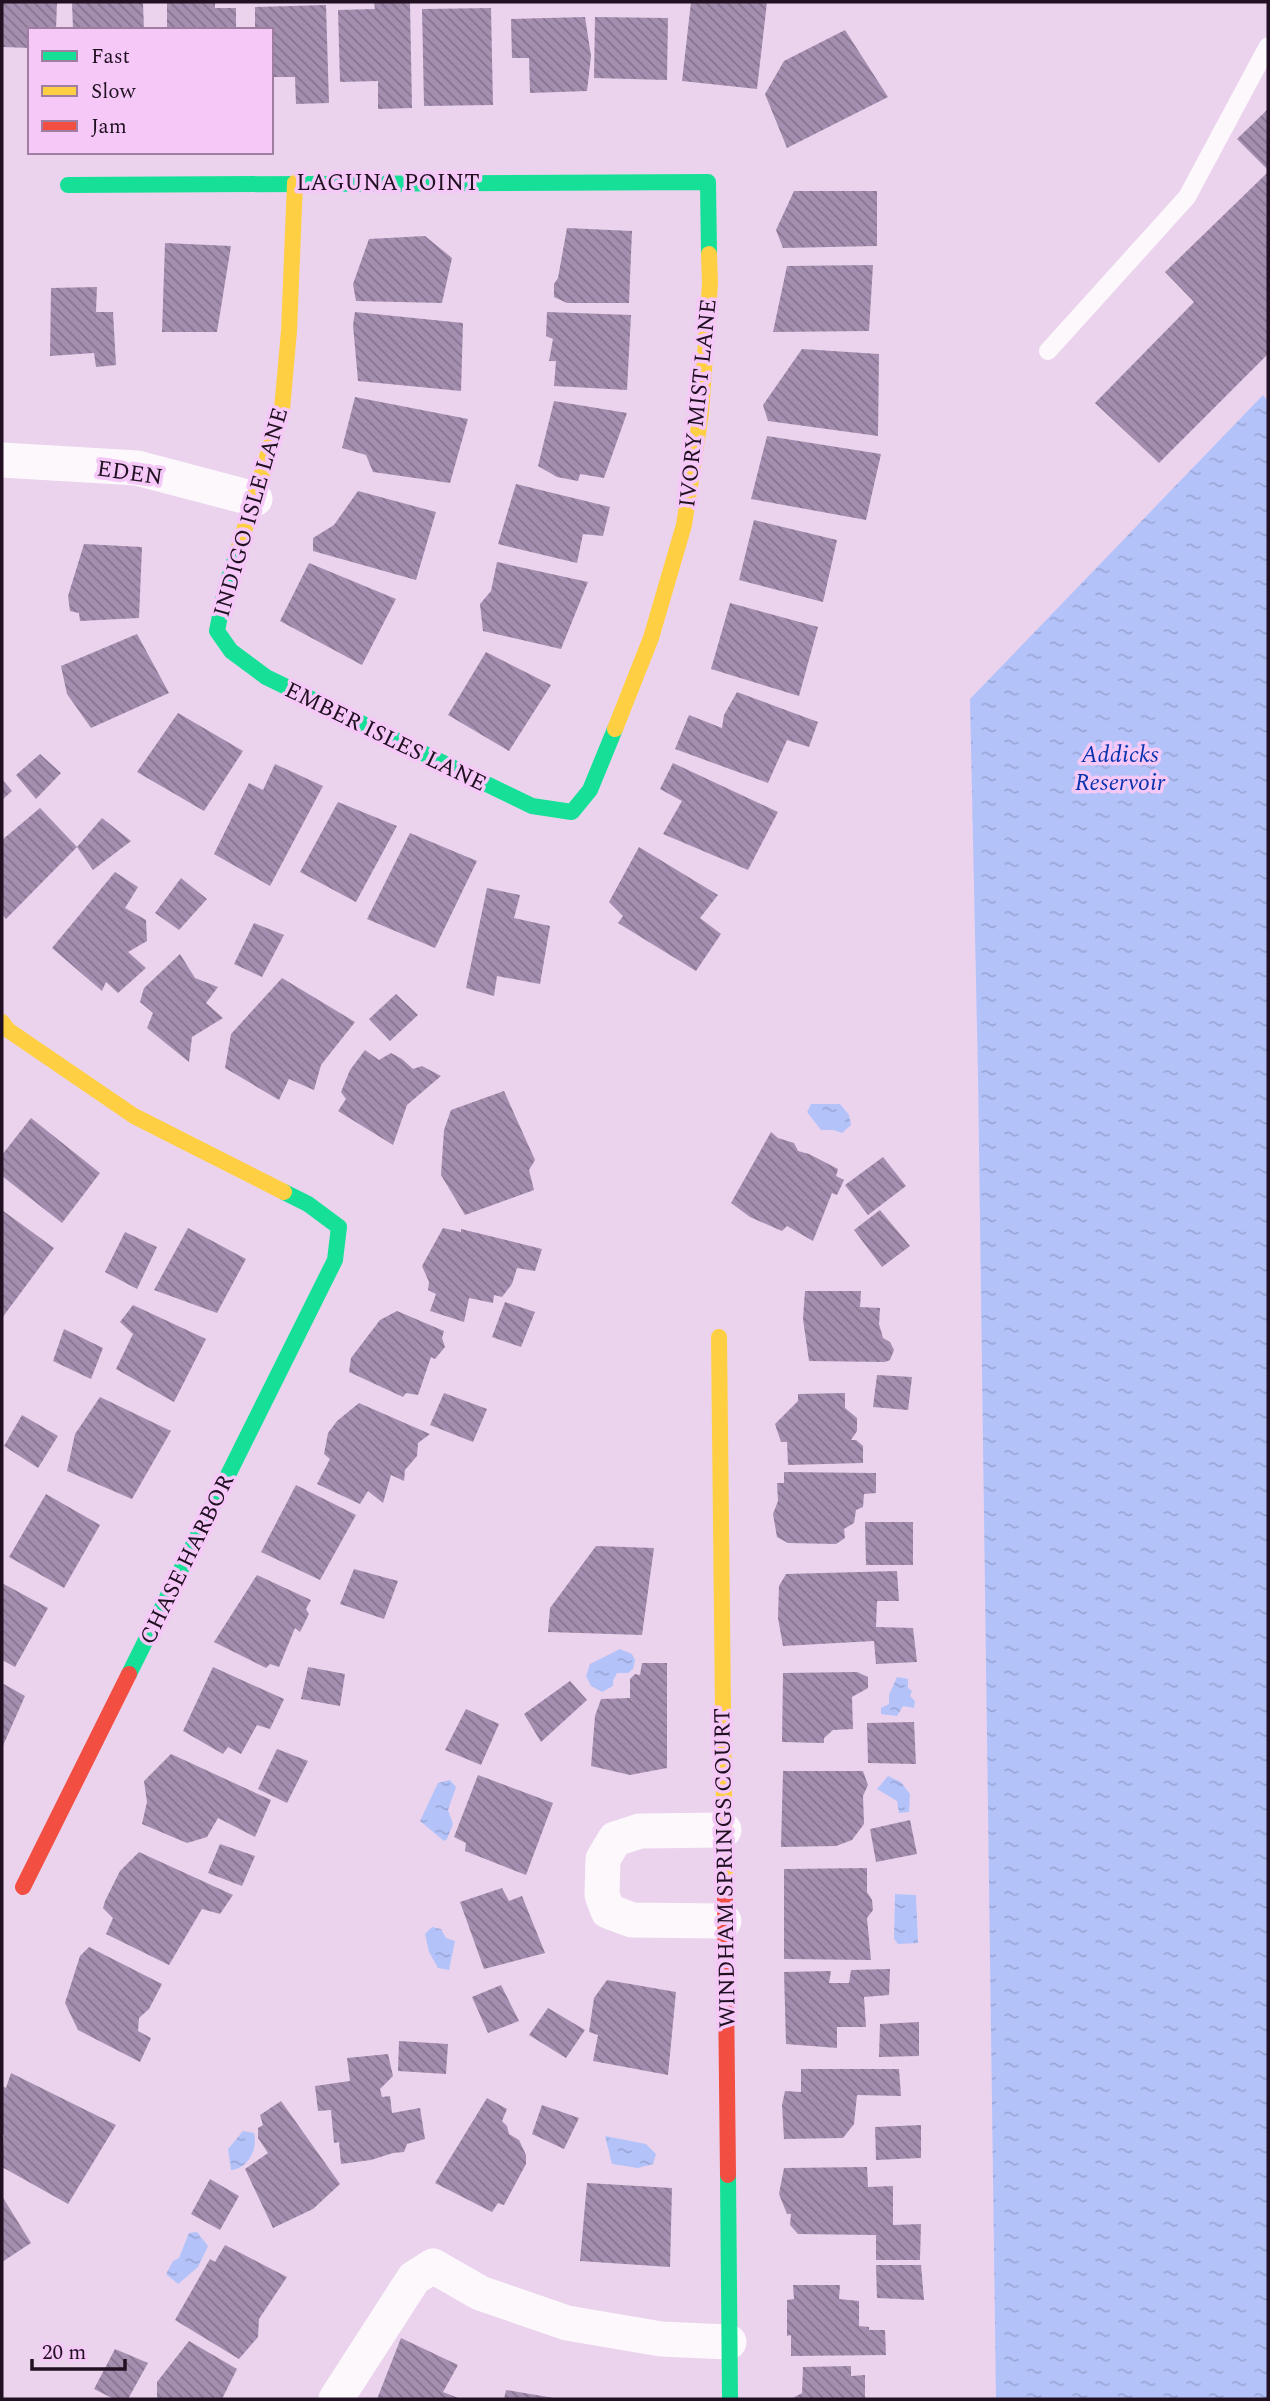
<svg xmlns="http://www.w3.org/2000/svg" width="1270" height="2401" viewBox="0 0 1270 2401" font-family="Spectral,serif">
	<defs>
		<pattern id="water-ripples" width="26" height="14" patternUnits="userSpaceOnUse" patternTransform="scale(1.75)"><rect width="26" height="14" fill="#b3c3fa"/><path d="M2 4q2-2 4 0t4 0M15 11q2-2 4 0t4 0" fill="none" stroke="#9aa6d6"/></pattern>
		<pattern id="building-back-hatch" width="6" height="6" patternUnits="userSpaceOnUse" patternTransform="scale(1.75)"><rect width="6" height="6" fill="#a58fb0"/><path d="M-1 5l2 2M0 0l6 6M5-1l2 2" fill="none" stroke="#86738f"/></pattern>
	</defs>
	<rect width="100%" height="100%" fill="#ebd3ed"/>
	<path fill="url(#water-ripples)" d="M1263,395L1268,401V2399H996L978,1076L970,699Z
		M811,1104H840L849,1115L851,1125L842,1133L833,1130H821L807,1112Z
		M620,1649L632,1654L635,1660L633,1669L628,1673H617L613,1681V1686L602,1692L591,1686L586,1676L590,1664Z
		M897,1677L908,1679V1688L912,1691L910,1696L915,1701L914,1708L903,1706L897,1716L881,1714V1708L889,1704V1695Z
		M888,1776L901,1782L910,1794L909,1812L899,1813L897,1801L877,1789Z
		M450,1780L456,1787L448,1810L453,1824L447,1839L444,1841L420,1821L438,1783Z
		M895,1894L916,1895L918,1943L898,1944L894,1939Z
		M432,1927L441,1929L446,1938L455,1941L449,1970L438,1968L429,1952L425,1934Z
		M243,2131L254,2133C258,2148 249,2168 231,2170L228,2149Z
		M605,2136L646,2144L656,2154L653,2164L638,2168L612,2164Z
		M197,2232L208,2246L198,2267L178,2284L166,2274L173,2261L179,2258L189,2233Z"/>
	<path fill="url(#building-back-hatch)" d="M2,2H57L56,30H30V48L2,47Z
		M72,2H143L144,30H73Z
		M167,2H215V8H236V30H167Z
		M410,2L412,108L378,109V81L340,82L338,10L375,9L374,3Z
		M691,2H767L757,89L682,81Z
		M326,5L329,103L296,104L295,77H271V30H255V7Z
		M491,8L493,105L424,106L422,9Z
		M585,17L591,56L587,91L530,93L529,58H512L511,19Z
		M595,17L668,18L667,80L594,78Z
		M845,30L888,97L787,148L765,94L784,61Z
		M1268,109V170L1237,139Z
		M1268,172V354L1159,463L1095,403L1194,302L1165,272Z
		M794,191H877V246L783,248L776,230Z
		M567,228L632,231L629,303H567L554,297V284L558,278Z
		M425,236L452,258L442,303L356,301L353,284L369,239Z
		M165,243L231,246L217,332H162Z
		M873,265L869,331L773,332L787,266Z
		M97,287L96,312H113L116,365L96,367L94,353L50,356L51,288Z
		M355,312L463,323L461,391L358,381L353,325Z
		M547,312L631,315L627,390L554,386L556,361H549L553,339L546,336Z
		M802,349L879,354L878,436L768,421L763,405Z
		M355,397L468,419L450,483L373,472L366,455L342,448Z
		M554,401L627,413L604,478L580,474L578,481L557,477L538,466Z
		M767,436L881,454L866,520L751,499Z
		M516,484L610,507L603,536L583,534L577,563L498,544Z
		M358,491L436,512L416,580L313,551V538L334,525Z
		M754,520L837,540L823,602L739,580Z
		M84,544L142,547L139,618L80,621L79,613L70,611L68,596Z
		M497,562L588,582L561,649L483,631L480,604L491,591Z
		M309,563L396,599L362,665L280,621Z
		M730,603L818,627L799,696L711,669Z
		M137,634L169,693L91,728L67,694L61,666Z
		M486,652L551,685L509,751L448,715Z
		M737,692L818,722L809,747L787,740L768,783L675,749L689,715L722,728L724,715Z
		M178,713L243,751L204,811L137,772Z
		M40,754L61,773L36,799L16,775Z
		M673,763L778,812L748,870L663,834L682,801L660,789Z
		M275,764L323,786L270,886L214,854L249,783L263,790Z
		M2,779L12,791L2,800Z
		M338,802L397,826L356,902L300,872Z
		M40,808L77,847L6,919L2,914V840Z
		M102,818L131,841L93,870L77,847Z
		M410,833L477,861L435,948L367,919Z
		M639,847L718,895L700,918L721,934L696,971L618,923L623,916L609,902Z
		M115,872L138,887L125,908L146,920L147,941L128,952L146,968L118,993L106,982L102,991L52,948Z
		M181,878L207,899L179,930L155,913Z
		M487,888L520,895L514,918L550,926L540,984L497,976L494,996L466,988Z
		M254,923L284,935L262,977L234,964Z
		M180,954L195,978L218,987L206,1003L223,1018L192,1037L189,1062L147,1028L153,1013L140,1002L144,988Z
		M282,978L355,1022L321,1065L314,1090L289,1079L279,1100L225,1068L231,1034Z
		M396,994L418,1015L390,1041L369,1019Z
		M365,1050L379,1060L391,1053L402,1059L413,1069L422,1066L441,1076L407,1105L393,1145L338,1111L346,1099L341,1092L350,1070Z
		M504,1091L535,1160L529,1170L534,1190L465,1215L441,1175L444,1130L451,1110Z
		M31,1118L100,1173L62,1223L2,1176V1155Z
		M771,1132L778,1138L794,1143L798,1151L809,1154L838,1169L836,1176L844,1180L837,1195L832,1193L813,1241L787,1226L782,1231L750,1217L731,1203Z
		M883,1157L906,1186L868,1215L845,1185Z
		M2,1210L54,1248L2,1318Z
		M880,1210L910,1246L882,1267L854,1230Z
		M188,1228L246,1259L217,1313L154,1290Z
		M443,1228L461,1232V1229L542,1249L535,1271L517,1268L512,1284L502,1297L494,1295L493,1303L469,1298L464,1322L430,1311L436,1294L428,1290L429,1282L422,1266Z
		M125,1232L157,1247L137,1289L105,1272Z
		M805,1291H861L860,1307L880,1308L879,1324L883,1338L890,1342L894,1350L890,1360L885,1362L809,1361L803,1319Z
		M505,1302L535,1312L521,1347L492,1337Z
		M133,1305L206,1339L174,1402L116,1369L133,1334L120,1322Z
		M397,1311L444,1331L442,1338L445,1347L435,1359L431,1357L418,1395L406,1393L403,1397L349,1372L351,1358L380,1320Z
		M64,1329L103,1348L91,1379L53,1361Z
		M877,1375L912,1377L908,1410L873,1407Z
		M444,1393L487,1409L473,1442L430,1425Z
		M845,1393V1408L857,1418V1431L851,1440H856L863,1446V1463L788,1465L787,1442H781L775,1424L798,1401V1394Z
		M100,1397L171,1431L132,1499L67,1471L75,1434Z
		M359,1403L430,1434L418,1443L417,1456L405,1470L404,1481L391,1475L383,1503L368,1491L360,1504L317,1484L330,1459L324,1454L328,1433L337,1421Z
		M22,1415L58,1436L38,1468L4,1446Z
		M784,1472L876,1473V1493L864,1494L863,1507L856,1510L854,1523L844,1529L845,1538L836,1544L788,1543L777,1537L773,1514L778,1501L777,1483H784Z
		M296,1485L356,1515L320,1580L261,1552Z
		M46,1494L100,1525L64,1588L9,1557Z
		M865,1522H913V1565H866Z
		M596,1546L654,1548L642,1635L548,1632L550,1608Z
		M354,1569L398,1581L384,1619L340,1604Z
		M897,1571L899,1601H877L876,1627L913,1628L917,1662L876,1664L874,1641L783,1646L778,1618L779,1586L786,1574Z
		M257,1575L311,1600L306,1609L309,1614L300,1632L295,1628L279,1667L270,1664L266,1668L214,1642Z
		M2,1583L48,1608L15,1667L2,1660Z
		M642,1663H667V1768L630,1775L591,1766L595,1716L601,1699L630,1698V1679L635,1674L640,1675Z
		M213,1667L284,1699L270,1729L257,1725L241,1754L228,1747L223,1754L183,1731Z
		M308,1667L345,1674L340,1706L301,1699Z
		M857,1672L868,1677V1688L852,1697L853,1729L833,1730L824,1738V1743L782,1742L783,1673Z
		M570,1681L587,1700L541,1742L524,1714Z
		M2,1683L25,1696L2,1748Z
		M466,1709L499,1724L481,1765L445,1750Z
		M914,1722L916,1764L868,1763L867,1723Z
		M277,1749L308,1761L287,1803L258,1789Z
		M171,1754L271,1800L255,1837L218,1818L207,1837L187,1843L142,1824L147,1802L144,1781Z
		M783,1771H863L868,1785L863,1796L864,1824L852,1840L836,1846L781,1847Z
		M478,1775L553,1803L526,1875L465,1851L466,1843L454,1837Z
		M910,1820L917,1854L876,1862L870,1829Z
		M220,1844L255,1856L242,1886L208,1873Z
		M139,1852L233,1895L220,1914L202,1909L169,1965L106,1934L113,1918L103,1908L105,1901L120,1871Z
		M867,1868V1892L872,1900L873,1910L867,1918L871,1960L784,1959V1869Z
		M502,1888L509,1901L522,1896L545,1953L484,1969L460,1902Z
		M89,1947L162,1984L149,2009L139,2018L138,2031L151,2038L140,2062L78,2030L65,2003L80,1956Z
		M890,1969L889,1995L864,1997L866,2027H837V2048L786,2044L784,1972L831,1971L829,1983H849L851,1970Z
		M607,1980L676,1992L668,2075L593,2061L598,2035L589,2032L594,1998Z
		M501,1985L519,2021L488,2033L472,1997Z
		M548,2008L585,2030L566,2058L529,2035Z
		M919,2022V2056L879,2057L880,2024Z
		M399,2041L448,2044L446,2074L398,2071Z
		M388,2054L393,2076L380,2089L382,2097L390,2096L392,2113L420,2108L425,2139L407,2144L404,2152L393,2153L371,2160L341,2164L339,2142L334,2143L331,2110L318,2111L315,2086L350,2081L347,2058Z
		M801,2069H899L901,2096L857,2095L854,2124L843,2138L784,2139L782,2105L785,2091L801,2092Z
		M11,2073L116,2125L68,2204L2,2167L4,2135L2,2134V2086L6,2088Z
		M487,2098L507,2109L502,2121L507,2126L509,2134L519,2140L526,2155V2164L504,2205L498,2203L492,2212L435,2183Z
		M281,2101L340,2184L313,2209L273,2228L245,2169L268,2153L258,2138V2128L263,2125L260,2115Z
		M542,2105L579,2118L564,2149L532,2134Z
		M921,2125V2158L876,2160L875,2127Z
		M867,2167L868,2187L893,2186V2225L921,2224L920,2260H876V2235L798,2234L790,2225L791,2214H787L779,2194L784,2168Z
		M210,2179L239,2196L220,2230L191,2214Z
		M587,2183L672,2188L670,2267L580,2261Z
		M2,2196L31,2243L2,2262Z
		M225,2245L287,2277L259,2319L258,2337L239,2359L175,2320L210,2259L215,2262Z
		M876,2265H921L924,2300L877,2298Z
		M793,2285H840L839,2299L859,2301V2326L869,2327V2330H885L886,2355L791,2356V2335L787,2336V2300L794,2299Z
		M401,2338L458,2365L443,2392L461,2399H377Z
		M189,2341L237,2369L222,2399H157V2382Z
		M115,2349L148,2363L128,2399H114L94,2389Z
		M851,2366V2376L865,2375V2399H791L802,2393L803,2367Z
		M506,2390L554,2398V2399H504Z"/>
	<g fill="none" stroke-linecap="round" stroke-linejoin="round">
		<path stroke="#fcf8fc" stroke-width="18" d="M1048,351L1187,197L1268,46"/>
		<path stroke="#fcf8fc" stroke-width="35" d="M2,460L137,468L255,499
			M724,1830L640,1831L615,1839L603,1859L602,1895L608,1911L632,1920L724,1921
			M336,2399L414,2278L433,2266L480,2293L567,2323L661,2339L729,2342"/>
		<path stroke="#16e098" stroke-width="16" d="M68,185L708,182L709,254
			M239,547L225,590L217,631L231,651L266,677L532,806L572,812L590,790L615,729
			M129,1674L335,1260L339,1227L308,1204L284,1192
			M728,2175L730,2399"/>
		<path stroke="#ffcf43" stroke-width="16" d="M239,547L282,409L289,331L295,183
			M615,729L651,638L684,525L701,413L710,283L709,254
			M2,1022L8,1030L134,1116L284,1192
			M719,1337L725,1898"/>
		<path stroke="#f24e42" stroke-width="16" d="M23,1887L129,1674
			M725,1898L728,2175"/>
	</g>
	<g text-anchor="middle" stroke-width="7" stroke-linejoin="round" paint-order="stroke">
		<g font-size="23" fill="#201021" stroke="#f5c8f8">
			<text x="388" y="190">LAGUNA POINT</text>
			<text transform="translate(697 403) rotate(-84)" y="8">IVORY MIST LANE</text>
			<text transform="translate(130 472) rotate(8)" y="8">EDEN</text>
			<text transform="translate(250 512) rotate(-74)" y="8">INDIGO ISLE LANE</text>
			<text transform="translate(386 736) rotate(26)" y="8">EMBER ISLES LANE</text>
			<text transform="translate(186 1559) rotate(-64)" y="8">CHASE HARBOR</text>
			<text transform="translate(724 1868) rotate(-91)" y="8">WINDHAM SPRINGS COURT</text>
		</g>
		<g font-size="24" font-style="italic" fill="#0833ae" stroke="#f5c8f8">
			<text x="1120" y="762">Addicks<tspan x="1120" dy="28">Reservoir</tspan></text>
		</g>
	</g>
	<rect width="1270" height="2401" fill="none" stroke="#201021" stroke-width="7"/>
	<rect x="28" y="28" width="245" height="126" fill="#f5c8f8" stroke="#a07ea2" stroke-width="2"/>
	<rect x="42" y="51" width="35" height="10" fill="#16e098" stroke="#a07ea2" stroke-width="2"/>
	<text x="91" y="63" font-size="21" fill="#201021">Fast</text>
	<rect x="42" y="86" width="35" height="10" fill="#ffcf43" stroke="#a07ea2" stroke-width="2"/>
	<text x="91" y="98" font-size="21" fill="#201021">Slow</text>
	<rect x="42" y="121" width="35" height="10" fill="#f24e42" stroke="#a07ea2" stroke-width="2"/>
	<text x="91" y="133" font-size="21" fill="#201021">Jam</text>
	<path d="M32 2359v10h93v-10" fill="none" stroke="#201021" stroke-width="3.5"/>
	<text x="42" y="2359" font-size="21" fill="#201021" stroke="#f5c8f8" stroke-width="5" paint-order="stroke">20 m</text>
</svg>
